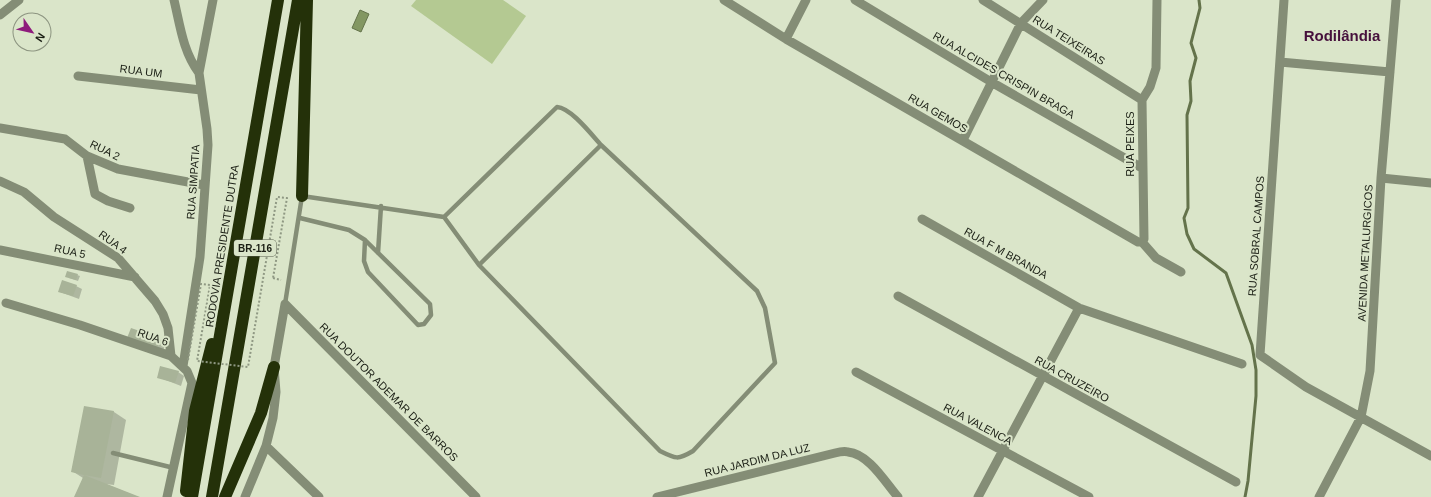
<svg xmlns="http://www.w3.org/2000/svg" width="1431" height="497" viewBox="0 0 1431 497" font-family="Arial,sans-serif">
	<rect width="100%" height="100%" fill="#dae5c9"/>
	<path fill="#b4c992" d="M416,0H503L526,16L492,64L411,6Z"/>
	<path fill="#839762" stroke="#64734b" d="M360,10L369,14L361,32L352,28Z"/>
	<path fill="#0003" d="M77,275L80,276L78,281L69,278Z
		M76,286L82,289L79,299L60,292Z
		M132,329L166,342L163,351Z
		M178,372L184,376L181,386L158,377Z
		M85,407L114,412L126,420L114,485L106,484L138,497H77L83,478L72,471Z"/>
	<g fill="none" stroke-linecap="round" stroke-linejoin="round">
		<path stroke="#64734b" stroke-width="3" d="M1199,0L1200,8L1191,43L1196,58L1190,81L1191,101L1187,115L1188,208L1184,218L1187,234L1194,249L1226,273L1252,345L1256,370V396L1248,481L1245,497"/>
	</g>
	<path fill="#a8b398" d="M67,271L78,274L76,280L65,277Z
		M62,280L77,285L73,296L58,292Z
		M131,328L160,338L157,349L127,338Z
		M160,366L179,371L175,383L157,378Z
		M84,406L114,411L101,478L84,475L140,497H74L84,475L71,472Z"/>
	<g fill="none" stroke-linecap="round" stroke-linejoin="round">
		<path stroke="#8f9883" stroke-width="2" stroke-dasharray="2 2" stroke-linecap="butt" d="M273,278L281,280"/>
		<path stroke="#848d76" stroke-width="4.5" d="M444,217L557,107C571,108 591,134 601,145
			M300,218L349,230L365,240L430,304L431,315L424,324L418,325L368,272L364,261L365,240
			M378,253L381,206
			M285,304L302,196L444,217L479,265L660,451C676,459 678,460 693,451L775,363L765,308L757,291L601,145L479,265
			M113,453L174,468"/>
		<path stroke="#848d76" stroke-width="9" d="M174,0C180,25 183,52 199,73
			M724,0L786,39L1138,242H1142
			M855,0L993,83L1142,168
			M983,0L1142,100
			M1284,0L1260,355L1306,387L1431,456
			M0,15L19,0
			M786,39L806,0
			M1280,62L1390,72
			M78,76L201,90
			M0,128L65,139L87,156L118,169L204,185
			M963,140L1021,23L1043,0
			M87,156L95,194L108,201L130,208
			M1381,178L1431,183
			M0,181L24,192L54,217L118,258L155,301L163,314L168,328L171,356
			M922,219L1079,308L1242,364
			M1142,242L1144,239L1142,100L1150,87L1156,68L1157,0
			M1142,242L1156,258L1181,272
			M0,250L135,277
			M898,296L1236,482
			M6,303L80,325L171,356L187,371L192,383L167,497
			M285,304L476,497
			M183,366L200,257L208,145L207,129L199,73L213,0
			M856,372L1089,497
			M266,446L319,497
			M245,497L266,446L273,418L276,392L274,367L285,304
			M657,497L835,453C839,452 844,451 848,452C869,454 885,482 898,497
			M978,497L1079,308
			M1319,497L1361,417L1370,371L1381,178L1396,0"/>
		<path stroke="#243109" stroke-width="12" d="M302,196L307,0
			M186,491L195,411L212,344
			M192,497L278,0
			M212,497L298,0
			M225,497L261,413L274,367"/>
		<path stroke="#8f9883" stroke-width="2" stroke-dasharray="2 2" stroke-linecap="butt" d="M188,360L201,284L210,285L197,361L248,367L277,197L287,198L273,278"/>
	</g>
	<g text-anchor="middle" stroke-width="4" stroke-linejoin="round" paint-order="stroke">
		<rect fill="#dae5c9" stroke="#545a4a" stroke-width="1" x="234" y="240" width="42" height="16" rx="3"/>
		<g font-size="10" font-weight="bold" fill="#1a1e14">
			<text x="255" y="252">BR-116</text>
		</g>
		<g font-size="11" fill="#1a1e14" stroke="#dae5c9">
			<text transform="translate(1069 40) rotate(32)" y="4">RUA TEIXEIRAS</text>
			<text transform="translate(141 71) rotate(7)" y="4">RUA UM</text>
			<text transform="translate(1004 75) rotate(30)" y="4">RUA ALCIDES CRISPIN BRAGA</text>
			<text transform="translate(938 113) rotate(30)" y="4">RUA GEMOS</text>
			<text transform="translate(1130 144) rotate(-90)" y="4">RUA PEIXES</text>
			<text transform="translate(105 150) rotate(26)" y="4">RUA 2</text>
			<text transform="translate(193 182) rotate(-86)" y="4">RUA SIMPATIA</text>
			<text transform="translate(1256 236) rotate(-86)" y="4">RUA SOBRAL CAMPOS</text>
			<text transform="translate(113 242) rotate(36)" y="4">RUA 4</text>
			<text transform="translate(222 246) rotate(-81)" y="4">RODOVIA PRESIDENTE DUTRA</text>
			<text transform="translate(70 251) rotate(12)" y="4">RUA 5</text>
			<text transform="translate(1006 253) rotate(29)" y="4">RUA F M BRANDA</text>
			<text transform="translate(1365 253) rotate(-87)" y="4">AVENIDA METALURGICOS</text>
			<text transform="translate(153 337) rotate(19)" y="4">RUA 6</text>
			<text transform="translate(1072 379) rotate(29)" y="4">RUA CRUZEIRO</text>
			<text transform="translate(389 392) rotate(45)" y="4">RUA DOUTOR ADEMAR DE BARROS</text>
			<text transform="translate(978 424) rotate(28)" y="4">RUA VALENCA</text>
			<text transform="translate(757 460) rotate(-14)" y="4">RUA JARDIM DA LUZ</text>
		</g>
		<g font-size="15" font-weight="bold" fill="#46103c" stroke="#dae5c9">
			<text x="1342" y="41">Rodilândia</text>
		</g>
	</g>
	<g transform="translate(32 32) rotate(124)"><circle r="19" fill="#dae5c9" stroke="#8d9581"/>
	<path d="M0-3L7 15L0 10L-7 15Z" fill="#8e1b7c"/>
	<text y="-6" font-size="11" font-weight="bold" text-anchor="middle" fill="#1a1e14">N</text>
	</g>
</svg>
